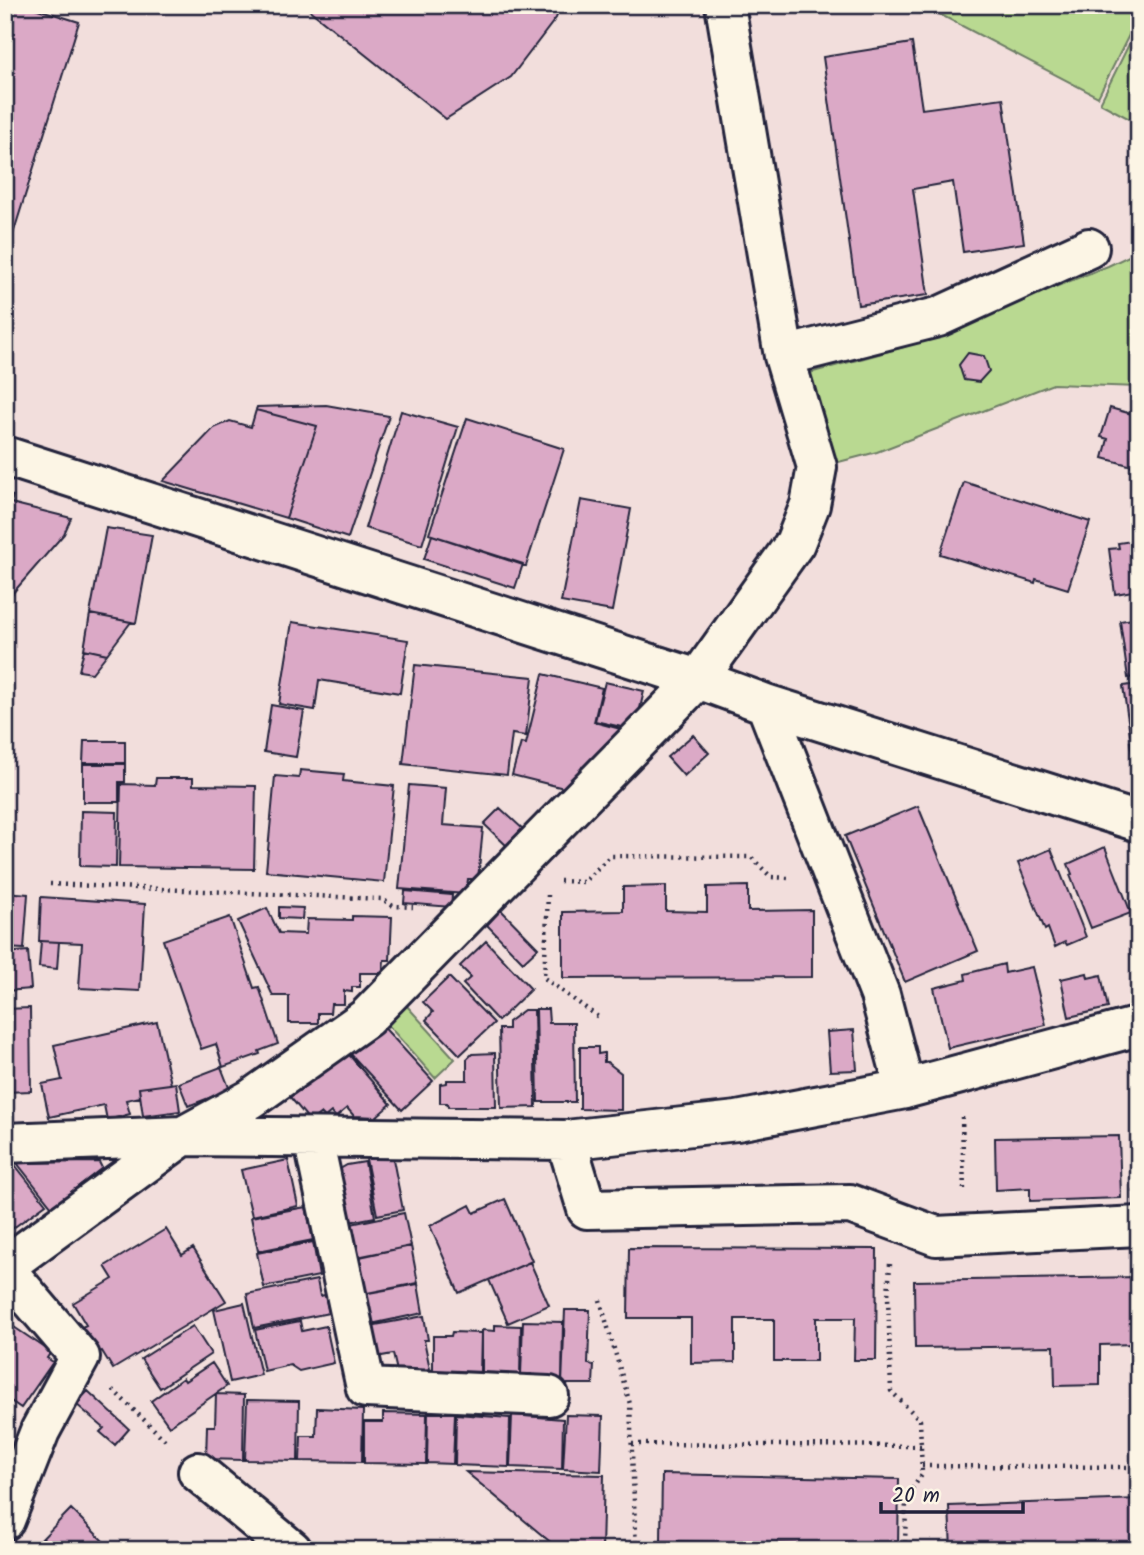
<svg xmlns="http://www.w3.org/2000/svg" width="1144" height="1555" viewBox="0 0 1144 1555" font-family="Kalam,sans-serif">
	<rect width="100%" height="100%" fill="#f2dedc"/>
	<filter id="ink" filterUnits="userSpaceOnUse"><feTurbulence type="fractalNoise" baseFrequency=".0143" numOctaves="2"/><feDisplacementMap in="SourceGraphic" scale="14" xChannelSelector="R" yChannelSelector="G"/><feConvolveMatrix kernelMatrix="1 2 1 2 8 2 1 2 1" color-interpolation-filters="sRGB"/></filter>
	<g filter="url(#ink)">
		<path fill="#b9d991" stroke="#6e7e66" stroke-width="2" d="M922,5H1139V15L1098,97Z
			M1139,24V124L1100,103Z
			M1139,251V387L1053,384L877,452L831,464L806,374L904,347L1108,266Z
			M406,1005L455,1059L435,1078L386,1023Z"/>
		<path fill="#dba9c6" stroke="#22223b" stroke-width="2" d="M5,5H25L79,22L5,260Z
			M303,5H561L556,18L511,77L446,119Z
			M912,43L922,109L1003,98L1024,243L963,252L953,182L913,189L928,295L858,305L823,57Z
			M968,353L984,356L989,371L979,382L964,380L959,365Z
			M326,405L389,416L348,538L286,518L317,426L256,410L257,407Z
			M1110,408L1139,416V457L1136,467L1103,458L1108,439L1101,437Z
			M256,410L317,426L286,518L163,481L214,428L230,421L251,427Z
			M401,411L458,427L422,545L365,528Z
			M467,418L564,449L526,566L429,534Z
			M964,482L1090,522L1068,589L1036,579L1035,583L940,554Z
			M5,494L13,496L5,522Z
			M581,500L631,509L612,611L561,602Z
			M11,503L71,518L64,534L5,602V522Z
			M106,528L152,535L136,623L90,614Z
			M432,535L523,564L515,588L424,559Z
			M1139,540V590L1115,594L1109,549L1119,548L1118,543Z
			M90,614L131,622L107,654L84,649Z
			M1139,618V676L1128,678L1120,621Z
			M292,622L408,640L400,693L319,680L315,710L279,704Z
			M84,649L107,654L92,673L79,671Z
			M415,665L533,677L526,736L512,734L507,775L403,764Z
			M543,674L602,688L594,722L632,732L594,769L582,767L576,791L512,775L521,743L526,744Z
			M605,682L644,691L635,730L595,721Z
			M1139,684V733L1130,734L1123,686Z
			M271,705L304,711L296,757L264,752Z
			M693,735L709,753L684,776L667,757Z
			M84,741H125V763H83Z
			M1139,741V786H1137L1130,742Z
			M83,764H125V782H119V802H83Z
			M300,770L344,774L343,781L394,786L384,882L266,871L275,776L299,778Z
			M156,778H193V785L256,786L254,869L119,867L121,784L155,785Z
			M409,785L446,788L443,825L483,828L478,879H468L466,894L399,889Z
			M918,806L978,951L905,982L845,836Z
			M500,808L524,830L508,847L484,824Z
			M81,811L117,812L116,867L80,866Z
			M1105,847L1131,913L1091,928L1070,875L1072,874L1068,864Z
			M1051,849L1086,937L1067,945L1065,942L1055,947L1048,928L1045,930L1018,863Z
			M666,886V911L707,912V887L748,886V911L812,910V977L563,978V912L623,911V887Z
			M405,891L452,895L451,907L404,903Z
			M5,892L28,894L24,949L5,948Z
			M41,897L145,904L140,991L79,988L82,943L39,941Z
			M279,907L303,908L302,919L279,918Z
			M267,908L279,933L306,934L307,919L352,920V916L392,917L390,960H384L383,973H360V987H352V992L344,991V1004H331L330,1013H318V1023H289V996H273L238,921Z
			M501,910L538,948L523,962L487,925Z
			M230,917L254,988L259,987L278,1044L259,1051L260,1054L223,1067L216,1044L201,1049L163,940Z
			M41,941L59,942L57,969L39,967Z
			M486,941L531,989L498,1021L463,984L471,977L460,966Z
			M28,951L31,989L5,991V953Z
			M1004,964L1005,973L1032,967L1046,1025L948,1048L934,988L966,980L965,974Z
			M1087,973L1088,978L1101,975L1108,1008L1069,1017L1061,979Z
			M449,977L494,1023L460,1055L426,1020L433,1012L423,1002Z
			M30,1008L31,1091L5,1092V1009Z
			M536,1009H548L549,1023H574L575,1102H538Z
			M524,1010H534L536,1107L501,1108L499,1029H508V1022Z
			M157,1022L171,1084L139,1088L140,1097L126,1100L130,1114L107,1120L104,1105L49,1117L42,1084L62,1080L54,1045Z
			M379,1022L433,1081L402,1110L348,1051Z
			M854,1030L857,1070L830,1071L827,1032Z
			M580,1047H598V1054L604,1053V1062H607L621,1073V1110L580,1109Z
			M345,1050L391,1104L376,1117L354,1116L347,1108L336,1117L331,1112L325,1117L321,1113L310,1121L290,1097Z
			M495,1053L496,1107H448L447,1103H440V1084L447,1083V1080H467V1059L472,1054Z
			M221,1067L230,1090L188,1106L179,1083Z
			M176,1083L180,1111L143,1116L139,1088Z
			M1119,1136L1121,1198L1030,1201V1188L996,1190L995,1138Z
			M392,1154L403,1210L377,1215L366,1159Z
			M288,1160L298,1206L252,1216L241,1170Z
			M99,1162L102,1168L52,1207L17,1163Z
			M365,1162L375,1217L349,1222L340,1169L347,1165Z
			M5,1165H15L46,1204L5,1234Z
			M1134,1189H1139V1205H1134Z
			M505,1199L532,1261L459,1293L430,1226L470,1205L474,1213Z
			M306,1207L313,1240L258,1251L251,1217Z
			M404,1213L411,1246L357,1257L351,1224Z
			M166,1229L182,1255L193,1248L226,1301L113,1369L102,1351L98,1353L82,1327L86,1325L73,1303L113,1279L105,1266Z
			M313,1242L319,1276L264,1287L257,1253Z
			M411,1246L418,1283L362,1294L355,1258Z
			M629,1248L877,1249L876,1360H854L855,1318H816V1361H774V1319H735V1362L691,1363V1318H628Z
			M530,1262L549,1305L508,1323L489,1280Z
			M1139,1277V1384H1137L1136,1344L1100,1345V1385L1055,1386L1054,1346L915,1348L914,1281Z
			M317,1280L320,1296L325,1295L329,1313L254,1328L247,1294Z
			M418,1284L423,1313L371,1324L363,1294Z
			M244,1303L261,1375L230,1382L214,1310Z
			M565,1310H590L588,1364L594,1365L593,1384H562Z
			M424,1316L428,1340H424L430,1369L403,1374V1370L397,1371L393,1354L376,1357L370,1326Z
			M300,1321L302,1331L326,1326L334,1363L299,1371L290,1365L264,1371L255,1330Z
			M523,1321L563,1322L562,1379L531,1378V1374H521Z
			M8,1323L51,1352L47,1358L53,1362L21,1408L5,1397V1328Z
			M495,1325L521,1326L520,1376H491V1373H482V1330L495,1331Z
			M193,1326L211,1354L160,1388L141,1359Z
			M452,1332L481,1333L480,1376L433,1373V1336H451Z
			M212,1363L227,1386L169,1426L151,1401L183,1378L185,1381Z
			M88,1391L129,1429L115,1445L100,1432L104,1428L76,1404Z
			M216,1394L244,1395L243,1460L206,1459L207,1426H215Z
			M247,1400L299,1401L298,1461L245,1460Z
			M317,1408L363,1410L362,1462L300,1461L301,1436H316Z
			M383,1413L427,1414L426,1464L364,1463V1422H383Z
			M428,1413H455L453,1464L427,1463Z
			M456,1414L510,1418L509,1467L455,1465Z
			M512,1415L563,1419L562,1469L510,1467Z
			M566,1415L603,1416L601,1471L563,1469Z
			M466,1472L604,1475L602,1550H560Z
			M662,1474L899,1479L898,1546L661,1541Z
			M1139,1499V1550H951L949,1506Z
			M71,1509L112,1550H31Z"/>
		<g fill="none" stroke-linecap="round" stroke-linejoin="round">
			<g stroke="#22223b" stroke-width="44">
				<path id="minor" d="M784,356L938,317L1089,248
					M5,456L698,679L766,704L1139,822
					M766,704L880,995L905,1089
					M313,1138L366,1388L549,1396
					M566,1140L587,1209L850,1204L936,1236L1139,1226
					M5,1143L183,1136L566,1140L737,1121L905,1089L1139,1026
					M5,1266L183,1136L251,1099L366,1018L698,679L795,543L810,505L817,467L784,356L725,5
					M5,1269L80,1357L40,1431L5,1520
					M198,1472L292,1550"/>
			</g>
			<path stroke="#22223b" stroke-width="4.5" stroke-dasharray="2 5" stroke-linecap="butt" d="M560,881L584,882L610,856L751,857L771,877L788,878
				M50,884L382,899L393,906L413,907
				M548,895L544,978L601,1019
				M962,1117L964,1193
				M890,1264L888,1296L891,1391L920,1420L922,1475L906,1497L905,1550
				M600,1300L630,1404L636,1550
				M113,1390L167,1442
				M632,1444L921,1446
				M922,1466L1139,1467"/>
			<use href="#minor" stroke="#fcf5e5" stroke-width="38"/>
		</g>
	</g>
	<rect width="1144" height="1555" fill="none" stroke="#fcf5e5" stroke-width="28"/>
	<rect x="14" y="14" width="1116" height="1527" fill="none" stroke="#22223b" stroke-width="2.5" filter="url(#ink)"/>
	<path d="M881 1502v10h142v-10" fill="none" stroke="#22223b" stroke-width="3.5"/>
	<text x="892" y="1502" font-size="21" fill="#22223b" stroke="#fcf5e5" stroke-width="5" paint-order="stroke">20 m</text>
</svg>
